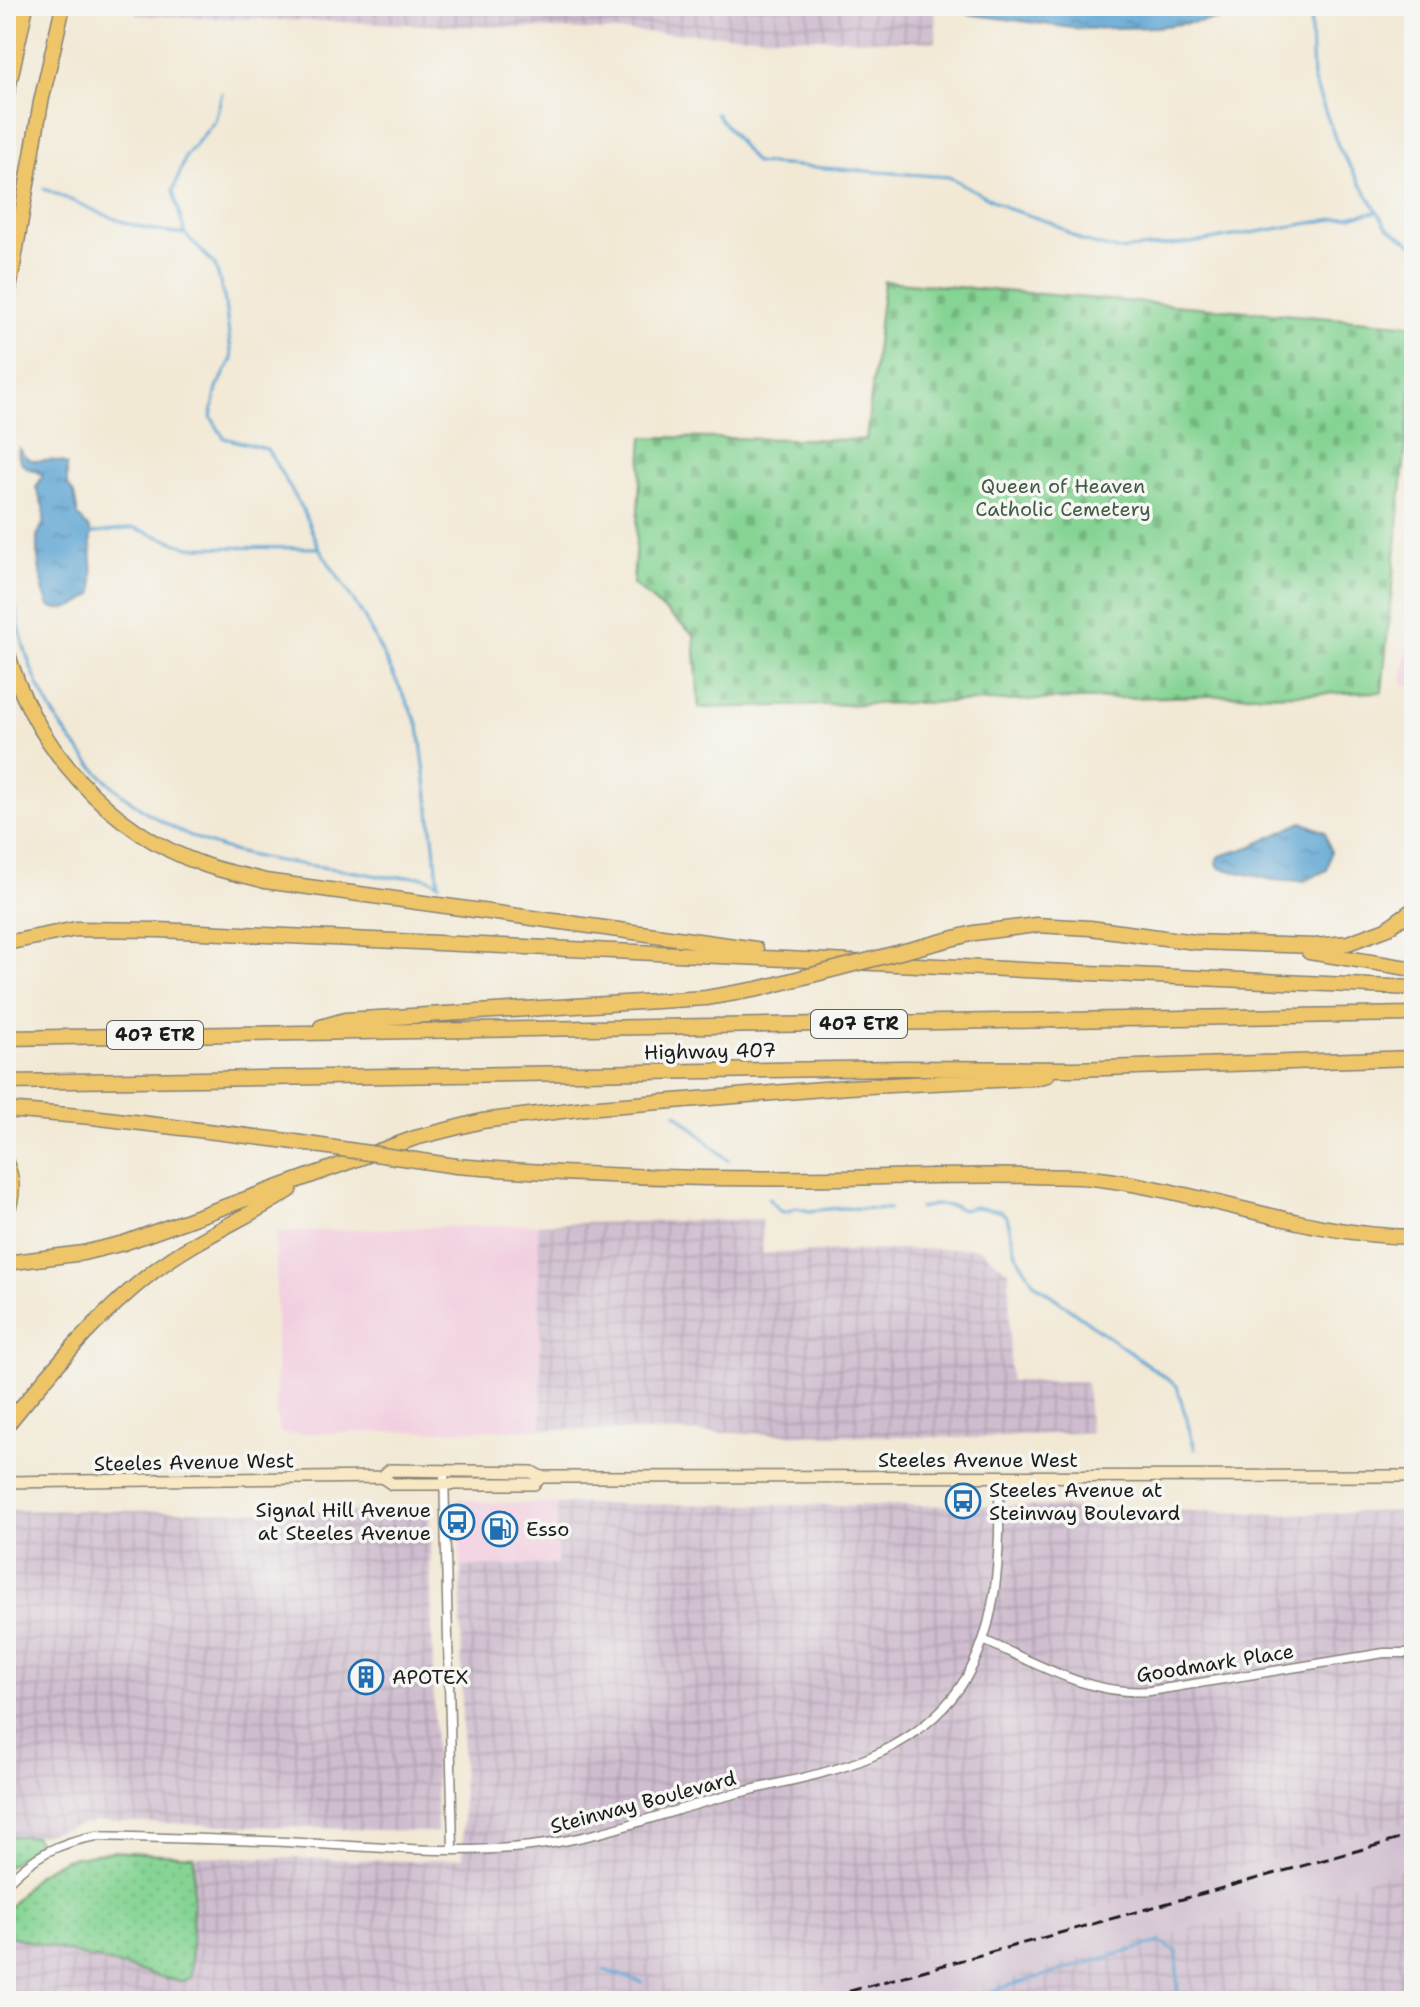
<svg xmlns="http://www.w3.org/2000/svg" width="1420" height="2007" viewBox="0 0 1420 2007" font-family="'Shantell Sans',sans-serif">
	<defs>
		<pattern id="industrial-grid" width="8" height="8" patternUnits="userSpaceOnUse" patternTransform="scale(2)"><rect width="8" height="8" fill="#cfbdcf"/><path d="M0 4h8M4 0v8" fill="none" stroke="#b1a2b1"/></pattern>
		<pattern id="grass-dots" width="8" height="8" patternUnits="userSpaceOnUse" patternTransform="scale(2)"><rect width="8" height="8" fill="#86d494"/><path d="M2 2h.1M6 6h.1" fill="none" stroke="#73b57f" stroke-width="1.8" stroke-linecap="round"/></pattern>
		<pattern id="cemetery-stones" width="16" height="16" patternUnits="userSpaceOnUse" patternTransform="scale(2)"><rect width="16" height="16" fill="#86d494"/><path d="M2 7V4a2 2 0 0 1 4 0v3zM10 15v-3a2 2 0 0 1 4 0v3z" fill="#73b57f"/></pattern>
		<pattern id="water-ripples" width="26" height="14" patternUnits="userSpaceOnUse" patternTransform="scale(2)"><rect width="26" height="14" fill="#5aa3d2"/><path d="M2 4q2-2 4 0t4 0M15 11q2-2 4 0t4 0" fill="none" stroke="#4a84aa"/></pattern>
	</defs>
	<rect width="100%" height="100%" fill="#f6f6f2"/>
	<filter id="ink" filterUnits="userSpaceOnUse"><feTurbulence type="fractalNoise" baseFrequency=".0125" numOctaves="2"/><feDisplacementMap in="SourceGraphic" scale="16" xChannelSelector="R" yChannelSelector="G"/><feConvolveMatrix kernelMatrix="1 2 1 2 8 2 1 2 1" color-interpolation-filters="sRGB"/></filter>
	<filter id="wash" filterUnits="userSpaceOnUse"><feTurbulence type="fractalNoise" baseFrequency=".006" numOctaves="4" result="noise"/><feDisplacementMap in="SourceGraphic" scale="32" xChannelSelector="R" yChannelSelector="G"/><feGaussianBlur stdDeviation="1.8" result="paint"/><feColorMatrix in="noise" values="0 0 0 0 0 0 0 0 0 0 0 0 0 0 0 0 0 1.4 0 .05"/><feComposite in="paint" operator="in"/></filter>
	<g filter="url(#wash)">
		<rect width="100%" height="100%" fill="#f2e9d5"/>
		<path fill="#f2cfe0" d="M1414,583V685L1402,684Z
			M538,1224L542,1429L281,1434L276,1416V1232Z
			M458,1499L482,1502L557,1504V1564L461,1567Z"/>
		<path fill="url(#industrial-grid)" d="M138,6H935L936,42L136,15Z
			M762,1219L763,1253L979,1248L1009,1272L1010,1381H1086L1090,1432L975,1438L542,1429L538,1224Z
			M557,1504L1016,1506L1280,1514L1414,1511V1820L769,2001H198V1997H190L187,2001H6V1935L69,1952L191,1977L194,1856L414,1861L463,1858L461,1567L557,1564Z
			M6,1510L429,1513L437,1832L97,1821L34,1836H6Z
			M1414,1866V2001H931L1186,1929Z"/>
		<path fill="#cfbdcf" d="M1414,1820V1866L931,2001H769Z"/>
		<path fill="url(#grass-dots)" stroke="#517858" stroke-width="2" d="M6,1836H34L39,1843L6,1868Z
			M112,1851L194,1856L191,1977L180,1982L6,1935V1911L36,1875L65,1859Z"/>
		<path fill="url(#cemetery-stones)" stroke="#517858" stroke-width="2" d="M884,281L1414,325V359L1382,692L699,708L694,635L633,584L643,437L866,440Z"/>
		<path fill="url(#water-ripples)" stroke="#3b6077" stroke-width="2" d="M957,6H1331L1323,11L1316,8L1156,27L1080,29L968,14Z
			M19,448C32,472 49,453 67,465V484L74,494L78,515L90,530L94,593C82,603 64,615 49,606L43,590L37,552V536L44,522V509L36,488L43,475C30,469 15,465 19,448Z
			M1302,822L1325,832L1331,851L1327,870L1304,881L1273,880L1220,868L1216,862L1220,856L1250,847Z"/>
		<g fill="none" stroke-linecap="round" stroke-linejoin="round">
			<path stroke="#5aa3d2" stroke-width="3" d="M1310,6L1313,79L1339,148L1387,227L1414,245
				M222,93L215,121L186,156L173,191L185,234L215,265L224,296L232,359L217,388L211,417L224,438L267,449L302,508L319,548L363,615L419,726L439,884
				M716,113L755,163L949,177L1009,209L1052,223L1082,241L1117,250L1192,243L1376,212
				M44,189C92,208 132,232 185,234
				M90,534L134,528L189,547L319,548
				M6,599L15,605C32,720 114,815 225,849C267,862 313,865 356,872C366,873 376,876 386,877C404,878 424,872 439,884
				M676,1113L729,1161
				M768,1198L780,1211L786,1212L796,1208L809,1211L839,1208L889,1209
				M920,1208L934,1205L953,1206L963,1210L974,1207L1000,1211L1007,1217L1016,1254L1034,1283L1177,1386L1195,1449
				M604,1970L642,1982
				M956,2001L1160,1942L1177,1952L1178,2001"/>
		</g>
	</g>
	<g filter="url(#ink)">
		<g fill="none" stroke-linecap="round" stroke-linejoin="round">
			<g stroke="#878278" stroke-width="11">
				<path id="street" d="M444,1471L453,1849
					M983,1640C1037,1663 1089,1696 1150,1691L1384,1653H1414
					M6,1884C33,1856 59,1842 97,1836C165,1838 234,1839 302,1843C377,1847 456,1855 531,1846C604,1838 671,1809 742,1792C820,1773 897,1764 952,1698C1001,1638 1000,1551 999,1478"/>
			</g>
			<g stroke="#878278" stroke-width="14">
				<path id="secondary" d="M382,1477L392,1484H534L541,1477
					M6,1482L382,1477L390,1470L532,1472L541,1477L1414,1476"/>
			</g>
			<g stroke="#878278" stroke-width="17">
				<path id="highway" d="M6,98L26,6
					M6,307L41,102L63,6
					M6,647C32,745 109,832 205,865C224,872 245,875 265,881L756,949
					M974,933L1036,925L1090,928L1195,942L1314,946L1348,943L1386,929L1414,909
					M6,943L76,929L159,930L1414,988
					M1309,952L1414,969
					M321,1027L345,1020L706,998L758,989
					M6,1038L1414,1014
					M6,1082L903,1068L1075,1069L1414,1058
					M6,1110L92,1117L288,1141
					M6,1163C13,1179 14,1197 6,1213
					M456,1166C583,1176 710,1180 838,1178C903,1177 967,1174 1032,1176C1052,1177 1073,1176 1092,1178C1199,1190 1307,1236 1414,1237
					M6,1263L83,1253L124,1243L415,1138L482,1121L586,1108L848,1087L1035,1078L1047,1075
					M6,1426C51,1371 97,1315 154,1271C196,1239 246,1218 290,1190"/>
			</g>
			<use href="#street" stroke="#fff" stroke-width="8"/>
			<use href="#secondary" stroke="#f8e8c3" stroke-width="11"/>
			<use href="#highway" stroke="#eec569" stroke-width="14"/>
			<path stroke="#1c1c1c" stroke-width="3" stroke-dasharray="12 6" stroke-linecap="butt" d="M814,2001L1414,1835"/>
			<g stroke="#878278" stroke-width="17" stroke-linecap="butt">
				<path id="highway-bridge" d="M758,989L974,933
					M288,1141L456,1166"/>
			</g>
			<use href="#highway-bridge" stroke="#eec569" stroke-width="14"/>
		</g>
	</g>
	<defs>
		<g id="bus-ring" transform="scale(1.8)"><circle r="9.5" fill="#f6f6f2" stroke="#1f6fb2" stroke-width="1.5"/><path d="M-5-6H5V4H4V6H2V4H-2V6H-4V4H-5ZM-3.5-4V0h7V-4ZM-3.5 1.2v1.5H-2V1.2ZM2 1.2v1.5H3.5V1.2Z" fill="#1f6fb2"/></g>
		<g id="fuel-ring" transform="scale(1.8)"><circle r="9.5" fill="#f6f6f2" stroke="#1f6fb2" stroke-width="1.5"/><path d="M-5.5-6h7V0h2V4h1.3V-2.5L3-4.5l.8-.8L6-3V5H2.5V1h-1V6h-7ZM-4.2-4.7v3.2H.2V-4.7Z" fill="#1f6fb2"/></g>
		<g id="building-ring" transform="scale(1.8)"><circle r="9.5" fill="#f6f6f2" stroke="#1f6fb2" stroke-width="1.5"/><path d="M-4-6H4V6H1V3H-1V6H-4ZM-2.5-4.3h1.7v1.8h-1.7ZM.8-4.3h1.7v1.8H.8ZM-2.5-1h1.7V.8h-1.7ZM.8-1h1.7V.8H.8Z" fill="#1f6fb2"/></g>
	</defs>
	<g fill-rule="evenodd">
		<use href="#bus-ring" x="963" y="1501"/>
		<use href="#bus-ring" x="457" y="1522"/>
		<use href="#fuel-ring" x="500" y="1529"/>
		<use href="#building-ring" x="366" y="1677"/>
	</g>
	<g text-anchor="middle" stroke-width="7" stroke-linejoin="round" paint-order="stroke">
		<g fill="#f6f6f2" stroke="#5d5d5c" stroke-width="2">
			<rect x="811" y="1010" width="96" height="28" rx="6"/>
			<rect x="107" y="1021" width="96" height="28" rx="6"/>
		</g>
		<g font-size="18" font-weight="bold" fill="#1c1c1c">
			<text x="859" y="1030">407 ETR</text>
			<text x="155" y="1041">407 ETR</text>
		</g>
		<g font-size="20" fill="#415c46" stroke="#f6f6f2">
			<text x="1063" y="493">Queen of Heaven<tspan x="1063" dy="23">Catholic Cemetery</tspan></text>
		</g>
		<g font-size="20" fill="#1c1c1c" stroke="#f6f6f2">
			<text transform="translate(710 1051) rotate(-1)" y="7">Highway 407</text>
			<text x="978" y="1467">Steeles Avenue West</text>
			<text transform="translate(194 1462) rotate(-1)" y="7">Steeles Avenue West</text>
			<text transform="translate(1215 1663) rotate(-9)" y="7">Goodmark Place</text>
			<text transform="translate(643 1802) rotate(-15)" y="7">Steinway Boulevard</text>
		</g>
		<g font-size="20" fill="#1c1c1c" stroke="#f6f6f2" text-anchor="start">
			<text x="989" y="1497">Steeles Avenue at<tspan x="989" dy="23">Steinway Boulevard</tspan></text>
			<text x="431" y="1517" text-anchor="end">Signal Hill Avenue<tspan x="431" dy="23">at Steeles Avenue</tspan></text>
			<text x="526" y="1536">Esso</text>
			<text x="392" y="1684">APOTEX</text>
		</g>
	</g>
	<rect width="1420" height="2007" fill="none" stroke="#f6f6f2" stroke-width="32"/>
</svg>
